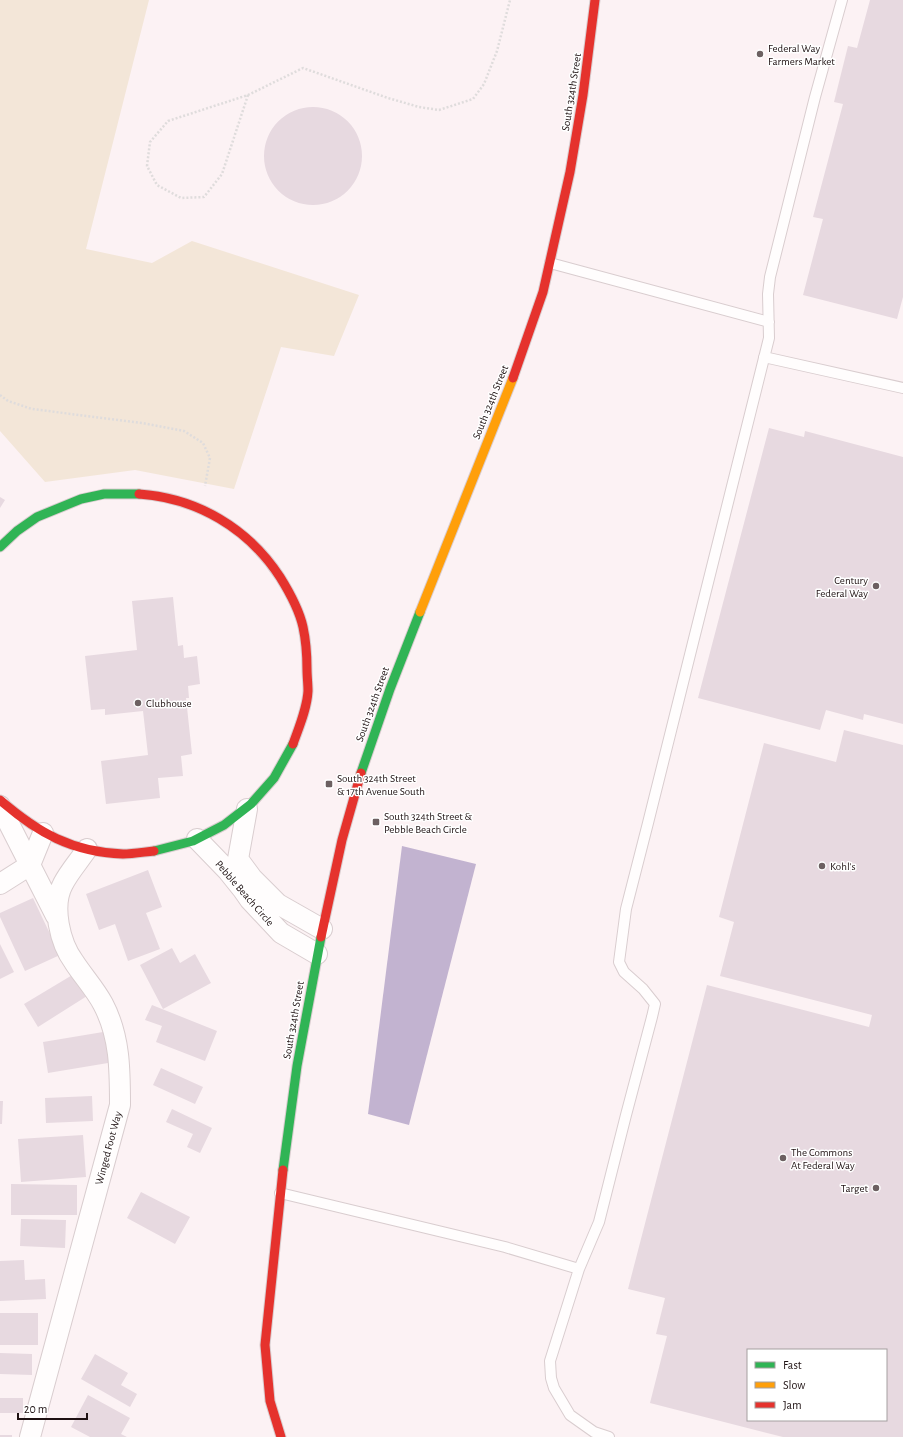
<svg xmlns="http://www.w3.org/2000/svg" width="903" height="1437" viewBox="0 0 903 1437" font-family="'Alegreya Sans',sans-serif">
	<rect width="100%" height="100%" fill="#fcf2f4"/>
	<path fill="#f3e6d8" d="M0,0H149L86,249L152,263L192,241L359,295L334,356L281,347L234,489L135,470L45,482L0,431Z"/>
	<path fill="#c2b3d0" d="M402,846L476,864L409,1125L368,1114Z"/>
	<path fill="#e7d9e0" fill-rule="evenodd" d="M870,0H903V297L897,319L803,295L823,219L813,217L843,104L834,102L848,46L857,48Z
		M264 156a49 49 0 1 1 98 0a49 49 0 1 1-98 0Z
		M769,428L804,437L805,431L903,457V724L864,714L863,720L826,710L820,730L698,698Z
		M0,497L5,500L0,508Z
		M173,597L178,646L183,645L184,658L197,656L200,684L188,686L189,698H186L192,754L181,756L183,776L158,778L160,798L106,804L101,761L148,755L143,711L105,715V709L91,710L85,656L137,650L132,601Z
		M844,730L903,745V1437H783L650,1403L667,1336L656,1334L665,1298L628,1289L707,985L869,1027L872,1015L720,976L734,922L719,917L764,743L836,762ZM748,1350H886V1420H748Z
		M148,870L162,907L146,913L160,949L128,961L115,924L99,930L86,894Z
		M33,898L60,955L25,971L0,917V913Z
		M0,944L14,972L0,979Z
		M172,948L180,963L195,954L211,983L163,1009L140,965Z
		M74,974L87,996L38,1027L24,1004Z
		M152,1005L217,1031L205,1061L156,1042L162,1026L145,1020Z
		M109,1031L114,1062L48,1073L43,1042Z
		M161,1068L203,1087L195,1104L153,1085Z
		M92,1096L93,1121L46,1123L45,1098Z
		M0,1101H3L2,1124H0Z
		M172,1109L212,1128L200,1153L187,1147L193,1134L166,1122Z
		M83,1135L86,1177L21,1182L18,1139Z
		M11,1184L77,1185V1215H11Z
		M141,1192L190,1217L175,1244L127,1218Z
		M21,1219L66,1220L65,1248L20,1246Z
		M24,1260L25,1280L45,1279L46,1299L0,1301V1261Z
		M0,1313H38V1345H0Z
		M0,1353L32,1354V1375L0,1374Z
		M95,1354L128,1373L121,1385L137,1394L130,1407L81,1379Z
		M88,1395L130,1418L121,1434L127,1437H90L71,1427Z
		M0,1398H23V1413H0Z
		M0,1435H12V1437H0Z"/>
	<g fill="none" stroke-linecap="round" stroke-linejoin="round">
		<g stroke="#d9cdcf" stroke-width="12">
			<path id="lane" d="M550,263L769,322
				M764,357L903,388
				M280,1193L505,1247L579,1269
				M609,1437L594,1432L570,1415L554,1388L551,1378L550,1361L579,1269L599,1222L626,1115L652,1017L655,1004L643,989L624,972L619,962L626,909L648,823L769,338L768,294L770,277L815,97L842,0"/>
		</g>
		<g stroke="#d9cdcf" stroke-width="22">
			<path id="street" d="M0,806L56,916
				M247,809L238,859L252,878L278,904L322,929
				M197,839L227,870L243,890L250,900L281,933L317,954
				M0,884L30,865L43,833
				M30,1437L120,1105C120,1070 120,1036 103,1004C95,989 83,976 74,962C60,943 51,906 63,884C69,872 79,861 87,849"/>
		</g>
		<g stroke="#d9cdcf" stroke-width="11">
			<path id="fast" d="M0,547L17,531L37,517L81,499L104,494H139
				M361,773L390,689L420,612
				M154,851L193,841L224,825L251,804L274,778L293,744
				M283,1170L297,1066L321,937"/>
		</g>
		<g stroke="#d9cdcf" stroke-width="11">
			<path id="slow" d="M420,612L513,378"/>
		</g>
		<g stroke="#d9cdcf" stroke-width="11">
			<path id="jam" d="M513,378L543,292L570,172L583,95L595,0
				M139,494C197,498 248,528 280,577C290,593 299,609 303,627C306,641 307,655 307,669C307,676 308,684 308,691C307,709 299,727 293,744
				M0,800C38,833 72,852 123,854C133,854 144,852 154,851
				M321,937L342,840L361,773
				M281,1437L270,1401L265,1345L283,1170"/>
		</g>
		<path stroke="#dfdcdc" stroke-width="2.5" stroke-dasharray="2 2" stroke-linecap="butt" d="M248,95L222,174L204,197L181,198L157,185L147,166L150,142L168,121L248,95L303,68L388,98L419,107L439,110L473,99L484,84L497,51L510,0
			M0,395L8,401L32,409L142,423L184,431L203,443L210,458L205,486"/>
		<use href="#lane" stroke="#fffdfd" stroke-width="10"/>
		<use href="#street" stroke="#fffdfd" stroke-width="20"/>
		<use href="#fast" stroke="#30b455" stroke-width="9"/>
		<use href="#slow" stroke="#ff9f0a" stroke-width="9"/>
		<use href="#jam" stroke="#e5322d" stroke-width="9"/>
	</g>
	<g fill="#6c6061" stroke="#fff" stroke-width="1.5">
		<circle cx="760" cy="54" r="4"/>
		<circle cx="876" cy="586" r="4"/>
		<circle cx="138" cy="703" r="4"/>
		<rect x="325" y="780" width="8" height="8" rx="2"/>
		<rect x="372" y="818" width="8" height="8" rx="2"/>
		<circle cx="822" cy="866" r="4"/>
		<circle cx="783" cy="1158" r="4"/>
		<circle cx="876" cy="1188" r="4"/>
	</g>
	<g text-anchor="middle" stroke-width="3" stroke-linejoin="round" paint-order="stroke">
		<g font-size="11" fill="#1e1112" stroke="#fff" text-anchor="start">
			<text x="768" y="52">Federal Way<tspan x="768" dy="13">Farmers Market</tspan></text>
			<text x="868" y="584" text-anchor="end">Century<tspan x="868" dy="13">Federal Way</tspan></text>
			<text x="146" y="707">Clubhouse</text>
			<text x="337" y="782">South 324th Street<tspan x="337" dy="13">&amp; 17th Avenue South</tspan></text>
			<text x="384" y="820">South 324th Street &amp;<tspan x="384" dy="13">Pebble Beach Circle</tspan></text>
			<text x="830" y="870">Kohl's</text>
			<text x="791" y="1156">The Commons<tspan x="791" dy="13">At Federal Way</tspan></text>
			<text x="868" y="1192" text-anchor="end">Target</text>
		</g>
		<g font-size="11" fill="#1e1112" stroke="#fff">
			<text transform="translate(571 92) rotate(-81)" y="4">South 324th Street</text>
			<text transform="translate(490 402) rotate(-68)" y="4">South 324th Street</text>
			<text transform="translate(372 704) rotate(-70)" y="4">South 324th Street</text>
			<text transform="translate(245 893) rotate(49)" y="4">Pebble Beach Circle</text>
			<text transform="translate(293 1020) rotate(-80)" y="4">South 324th Street</text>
			<text transform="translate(108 1148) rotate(-75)" y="4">Winged Foot Way</text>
		</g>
	</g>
	<rect x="747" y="1349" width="140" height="72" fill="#ffffff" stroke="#a5a0a0"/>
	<rect x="755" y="1362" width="20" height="6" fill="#30b455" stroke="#a5a0a0"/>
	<text x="783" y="1369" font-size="12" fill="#1e1112">Fast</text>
	<rect x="755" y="1382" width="20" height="6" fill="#ff9f0a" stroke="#a5a0a0"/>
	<text x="783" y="1389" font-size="12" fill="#1e1112">Slow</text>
	<rect x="755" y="1402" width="20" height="6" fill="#e5322d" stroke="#a5a0a0"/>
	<text x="783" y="1409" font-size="12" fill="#1e1112">Jam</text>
	<path d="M18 1413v6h69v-6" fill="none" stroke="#1e1112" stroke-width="2"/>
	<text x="24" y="1413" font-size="12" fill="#1e1112" stroke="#ffffff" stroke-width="3" paint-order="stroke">20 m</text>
</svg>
